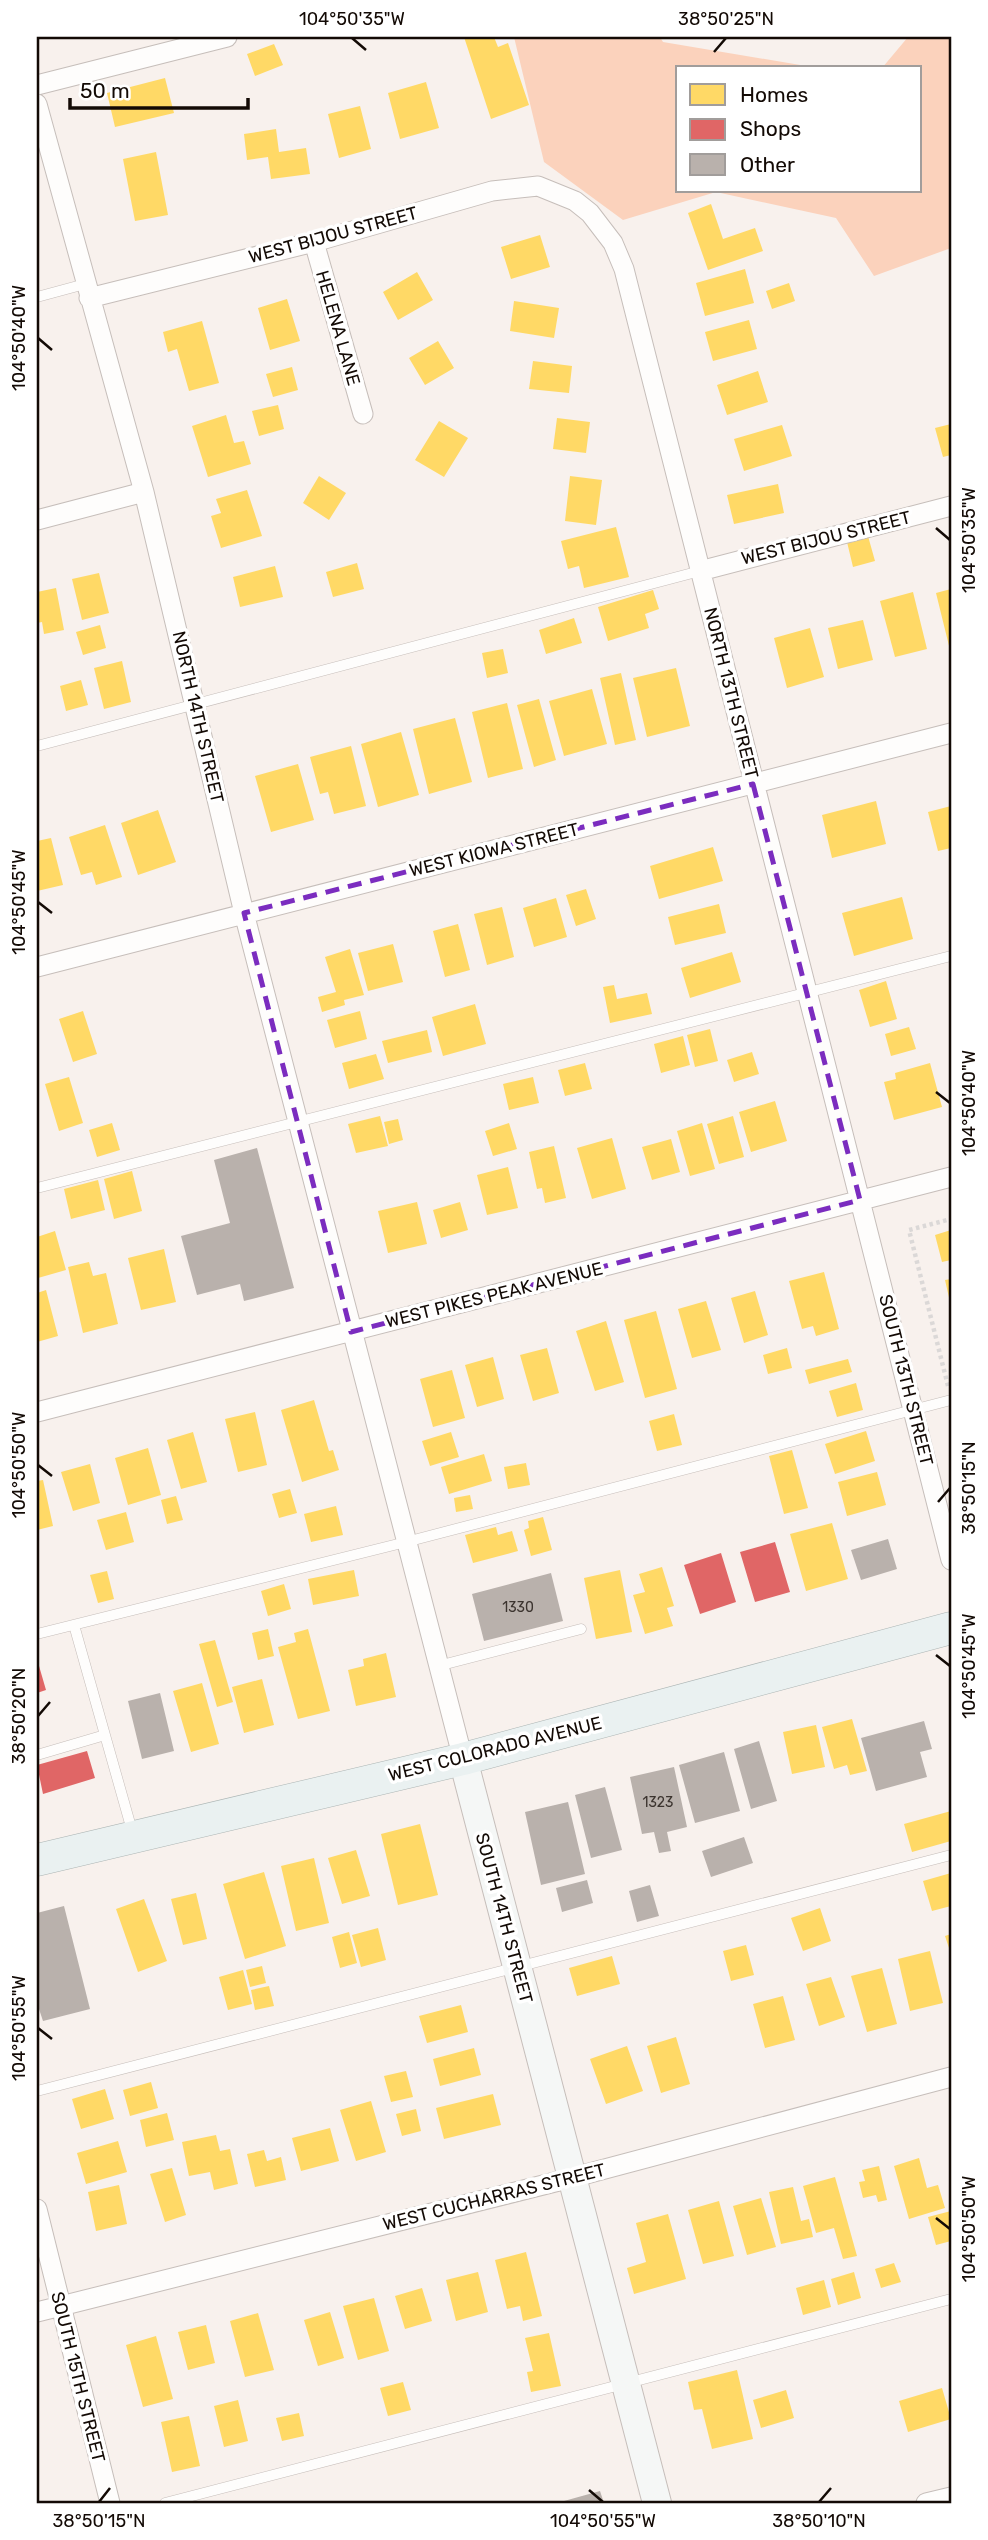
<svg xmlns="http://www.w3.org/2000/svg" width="988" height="2540" viewBox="0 0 988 2540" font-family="Rubik,sans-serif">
	<rect width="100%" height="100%" fill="#f8f1ed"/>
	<path fill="#fbd2bc" d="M514,37H660L663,42L818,68H678V191H920V68H882L908,37H951V248L874,276L836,218L716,192L623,220L544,162Z"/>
	<path fill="#ffd966" d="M464,37H494L498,47L508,43L529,105L491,119Z
		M274,44L283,65L255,76L247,54Z
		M165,78L174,113L115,127L107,93Z
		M426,82L439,128L400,139L388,93Z
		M360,106L371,149L339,158L328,114Z
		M276,129L279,152L306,148L310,174L271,179L268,157L247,160L244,134Z
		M156,152L168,215L135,221L123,159Z
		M711,204L723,239L755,228L763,251L708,270L688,213Z
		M540,235L550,267L511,279L501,247Z
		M745,269L754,303L705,316L696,283Z
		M417,272L433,300L398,320L383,292Z
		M789,283L795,301L772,309L766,291Z
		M287,299L300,341L270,350L258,308Z
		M514,301L559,308L554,338L510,331Z
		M749,320L757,349L713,361L705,332Z
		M202,321L219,383L189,391L177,349L168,352L163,332Z
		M438,341L454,368L425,385L409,358Z
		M533,361L572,366L569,393L529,389Z
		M292,367L298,390L273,397L266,374Z
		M758,371L768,402L727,415L717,385Z
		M278,405L284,429L259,436L252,411Z
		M226,415L234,443L244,441L251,464L208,477L192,426Z
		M557,418L590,422L586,453L553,449Z
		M439,421L468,438L444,477L415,460Z
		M951,424V455L943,457L935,428Z
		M782,425L792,456L744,471L734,439Z
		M319,476L346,493L329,520L303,503Z
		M570,476L602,480L596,525L565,521Z
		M778,484L784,513L734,524L727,495Z
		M247,490L262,536L221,548L211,516L221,513L216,499Z
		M616,527L629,577L584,588L579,566L568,569L561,541Z
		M868,536L875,561L853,567L847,542Z
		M357,563L364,589L333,597L326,572Z
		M275,566L283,597L240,607L233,577Z
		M99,573L109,613L82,620L72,579Z
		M56,588L64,630L44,634L42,622L37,623V592Z
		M951,589V650H950L936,593Z
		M653,590L659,609L645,614L649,628L608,641L598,607Z
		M913,592L927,649L895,657L880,601Z
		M574,618L582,643L546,654L539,630Z
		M863,620L873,660L838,669L828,628Z
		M100,625L106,648L83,655L76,632Z
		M810,628L824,677L787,688L774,638Z
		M503,649L508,673L487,678L482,653Z
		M122,661L131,702L104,709L94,668Z
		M676,668L690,726L647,737L633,678Z
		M621,673L636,740L615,745L600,678Z
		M81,680L88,705L66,711L60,686Z
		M592,689L607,744L564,756L549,701Z
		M539,699L556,760L534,767L517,705Z
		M507,703L523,769L488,778L472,712Z
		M455,718L472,782L429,794L413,729Z
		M401,732L419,795L378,807L361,744Z
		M351,746L366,806L334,814L328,792L320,794L310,757Z
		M298,764L314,820L271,832L255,776Z
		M876,801L886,844L832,858L822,815Z
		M951,806V848L938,851L928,812Z
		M158,810L176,862L138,875L121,823Z
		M105,825L122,877L96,885L92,872L81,875L69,837Z
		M51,838L63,885L37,891V841Z
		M713,847L723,881L659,899L650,866Z
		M586,889L596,919L576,926L566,895Z
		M902,897L913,939L854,956L842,913Z
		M556,898L567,937L534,947L523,908Z
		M719,904L726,933L675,945L668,917Z
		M502,907L514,957L487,965L474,914Z
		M458,924L470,970L445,977L433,931Z
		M393,944L403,982L368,991L358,953Z
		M350,949L364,995L344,1000L345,1005L322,1012L318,997L336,992L325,957Z
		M732,952L741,982L690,998L681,968Z
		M886,981L897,1019L870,1027L859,990Z
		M614,985L617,999L647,993L652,1014L610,1023L603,987Z
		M475,1004L486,1044L443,1056L432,1017Z
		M83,1011L97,1054L73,1062L59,1019Z
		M360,1011L367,1039L335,1048L327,1020Z
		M909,1027L916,1049L891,1056L885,1034Z
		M710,1029L718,1061L695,1067L687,1035Z
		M427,1030L432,1052L388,1063L382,1041Z
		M683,1036L690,1065L661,1073L654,1044Z
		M752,1052L759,1074L734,1082L727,1060Z
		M376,1054L384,1079L349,1089L342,1063Z
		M585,1063L592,1089L565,1096L558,1070Z
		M930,1063L942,1107L894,1120L884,1082L896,1079L895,1073Z
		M69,1077L83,1123L59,1131L45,1084Z
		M533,1077L539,1103L509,1110L503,1084Z
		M775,1101L787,1141L751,1152L739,1112Z
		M380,1116L388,1146L356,1153L348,1124Z
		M733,1116L744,1157L719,1164L707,1124Z
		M398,1119L403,1140L389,1144L384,1122Z
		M112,1123L120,1150L97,1157L89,1130Z
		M509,1123L517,1149L493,1156L485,1131Z
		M702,1123L715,1169L690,1176L677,1131Z
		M612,1138L626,1189L592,1199L577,1148Z
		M671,1139L680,1172L652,1180L642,1147Z
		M554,1146L566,1198L545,1203L542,1188L537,1189L529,1152Z
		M508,1167L518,1208L487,1215L477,1175Z
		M132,1171L142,1211L114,1219L104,1179Z
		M98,1180L105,1210L71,1219L64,1189Z
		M417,1202L427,1244L388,1253L378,1211Z
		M460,1202L468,1230L441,1238L433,1210Z
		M951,1230V1260L942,1262L935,1235Z
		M55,1231L66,1270L38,1278L37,1237Z
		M164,1249L176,1302L141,1310L128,1258Z
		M89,1262L93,1276L106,1273L118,1324L83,1333L68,1267Z
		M824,1272L839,1329L816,1336L813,1326L802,1329L789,1281Z
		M951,1279V1302H950L945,1280Z
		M46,1290L58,1336L37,1342V1293Z
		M755,1291L768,1335L744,1343L731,1298Z
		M706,1301L721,1350L692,1358L678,1309Z
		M656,1311L677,1389L645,1398L624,1320Z
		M606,1321L624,1382L595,1391L576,1331Z
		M547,1348L559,1393L533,1401L520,1355Z
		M787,1348L792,1368L768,1374L763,1355Z
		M493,1357L504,1399L477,1407L465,1365Z
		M848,1359L852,1372L809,1384L805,1370Z
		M452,1370L465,1418L433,1427L420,1379Z
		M856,1383L863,1410L837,1417L829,1391Z
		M314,1400L329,1451L333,1450L339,1470L302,1482L281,1410Z
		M255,1412L267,1465L238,1472L225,1419Z
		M674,1414L682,1445L657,1451L649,1421Z
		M866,1431L875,1461L835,1474L825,1444Z
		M193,1432L207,1482L181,1489L167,1440Z
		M451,1432L459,1457L430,1466L422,1441Z
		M148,1448L161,1495L128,1505L115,1458Z
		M792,1450L808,1508L784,1514L769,1456Z
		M484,1454L492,1481L449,1494L441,1467Z
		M526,1463L530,1485L508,1489L504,1467Z
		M90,1464L100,1503L73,1511L61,1472Z
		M877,1472L886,1505L847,1516L838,1482Z
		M43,1480L53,1526L37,1530V1481Z
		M290,1489L297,1513L279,1518L272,1494Z
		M470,1495L473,1509L456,1512L454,1498Z
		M176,1496L183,1520L167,1524L161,1500Z
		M336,1506L343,1535L311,1542L304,1514Z
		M126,1512L134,1542L106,1550L97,1520Z
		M543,1517L552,1550L531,1556L524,1530L529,1528L528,1521Z
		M832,1523L848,1579L806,1591L790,1534Z
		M496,1527L498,1535L512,1531L518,1551L473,1563L465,1535Z
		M662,1567L674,1606L667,1608L673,1626L645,1634L633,1595L645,1592L639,1574Z
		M354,1570L359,1596L313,1605L308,1579Z
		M620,1570L632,1632L596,1639L584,1578Z
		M107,1571L114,1599L98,1603L90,1575Z
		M284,1584L291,1609L268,1616L261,1591Z
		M268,1629L274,1656L258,1660L252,1633Z
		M308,1629L330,1711L298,1719L278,1647L296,1642L294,1633Z
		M215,1640L233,1702L217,1707L199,1644Z
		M386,1653L396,1697L356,1706L348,1670L364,1666L363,1659Z
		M262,1679L274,1725L244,1733L232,1687Z
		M202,1683L219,1744L191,1752L173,1691Z
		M852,1719L867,1771L850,1775L847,1765L834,1769L822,1727Z
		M816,1725L825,1767L792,1774L783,1732Z
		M951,1811V1841L912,1852L904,1824Z
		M420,1824L438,1895L398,1905L381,1834Z
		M356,1850L370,1896L342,1904L328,1858Z
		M314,1858L329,1923L296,1931L281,1866Z
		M264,1872L286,1946L245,1959L223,1884Z
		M951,1873V1906L932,1911L923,1881Z
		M196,1893L207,1939L183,1945L171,1899Z
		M144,1899L167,1961L138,1972L116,1909Z
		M820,1908L831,1941L803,1951L791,1918Z
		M378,1928L386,1960L361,1967L352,1935Z
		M349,1932L357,1963L340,1968L332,1937Z
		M951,1934V1954L945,1936Z
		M746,1945L754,1975L731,1981L723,1951Z
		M930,1951L943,2003L910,2011L898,1959Z
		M612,1956L620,1984L577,1996L569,1968Z
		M262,1966L266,1983L250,1987L246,1970Z
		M882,1968L897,2024L867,2032L851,1976Z
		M243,1970L252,2004L228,2010L219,1977Z
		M831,1977L845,2017L819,2026L806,1984Z
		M269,1986L274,2006L255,2010L251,1990Z
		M783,1996L795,2040L765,2048L753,2004Z
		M461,2005L468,2032L427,2043L419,2016Z
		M676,2037L690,2084L661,2093L647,2046Z
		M627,2046L643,2091L606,2104L590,2059Z
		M474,2048L481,2075L440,2086L433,2059Z
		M406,2071L413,2097L391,2102L384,2076Z
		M151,2082L158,2108L130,2116L123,2090Z
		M105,2089L114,2119L81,2129L72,2099Z
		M493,2094L501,2125L444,2139L436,2108Z
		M371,2101L386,2152L356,2161L340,2110Z
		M416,2109L421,2131L402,2136L396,2114Z
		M167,2113L174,2140L146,2147L140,2120Z
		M330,2128L339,2161L301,2171L292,2138Z
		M216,2135L220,2151L230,2149L238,2184L214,2190L210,2172L189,2176L182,2142Z
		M118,2141L127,2172L86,2184L77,2153Z
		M264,2150L267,2161L281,2157L286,2180L255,2187L247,2154Z
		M919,2158L927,2188L938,2185L945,2208L909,2219L894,2166Z
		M879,2166L887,2200L878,2202L876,2195L863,2198L859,2182L865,2181L862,2170Z
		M172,2168L186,2215L165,2222L150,2174Z
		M835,2177L857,2256L843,2259L834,2228L816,2233L803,2186Z
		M119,2185L127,2224L96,2231L88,2192Z
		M793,2187L801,2221L809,2219L813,2237L781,2244L769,2192Z
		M761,2198L776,2247L747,2255L733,2206Z
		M719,2201L734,2256L703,2264L688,2210Z
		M951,2211V2241L936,2245L928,2217Z
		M668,2214L686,2279L634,2294L627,2268L646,2262L636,2223Z
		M526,2252L542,2316L523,2321L520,2306L507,2309L495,2260Z
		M894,2263L901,2282L881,2288L875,2269Z
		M478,2272L488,2312L456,2321L446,2280Z
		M854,2272L861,2298L838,2305L831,2279Z
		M824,2280L831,2307L803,2315L796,2288Z
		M422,2288L432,2321L405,2329L395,2296Z
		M374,2298L389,2351L358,2360L343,2306Z
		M330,2312L344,2358L318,2366L304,2320Z
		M258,2313L274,2370L245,2377L230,2321Z
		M206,2325L215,2363L188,2370L178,2332Z
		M549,2333L561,2386L531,2392L527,2372L533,2371L525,2338Z
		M156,2336L173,2399L143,2407L126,2345Z
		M737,2370L753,2439L712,2449L702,2409L694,2410L688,2382Z
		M403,2382L411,2410L388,2416L380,2388Z
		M942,2388L951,2419L908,2432L899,2401Z
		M786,2390L794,2418L761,2428L753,2400Z
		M238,2400L248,2441L224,2447L214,2406Z
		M299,2413L304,2436L282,2441L276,2418Z
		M189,2416L200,2466L172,2472L161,2422Z"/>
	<path fill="#e06666" d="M775,1542L790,1592L755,1602L740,1552Z
		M721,1553L736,1602L700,1614L684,1565Z
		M37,1659L46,1690L37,1693Z
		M87,1751L95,1778L43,1794L37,1765Z"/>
	<path fill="#b9b1ac" d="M257,1148L294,1288L244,1301L240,1284L197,1295L181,1236L230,1223L214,1160Z
		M888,1539L897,1569L861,1580L851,1550Z
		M551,1573L563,1621L484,1641L472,1594Z
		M160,1693L174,1751L142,1759L128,1701Z
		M924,1721L932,1749L920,1752L927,1777L876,1791L861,1738Z
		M759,1741L777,1801L751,1809L734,1749Z
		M724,1752L740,1811L695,1823L679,1765Z
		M674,1767L687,1827L667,1832L671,1851L659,1853L654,1832L642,1834L630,1777Z
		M605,1787L622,1850L591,1858L575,1795Z
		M568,1802L585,1874L541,1885L525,1812Z
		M744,1837L753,1863L711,1877L702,1851Z
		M587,1880L593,1903L562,1912L556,1888Z
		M650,1885L659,1916L637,1922L629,1891Z
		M64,1906L90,2009L43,2021L37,2003V1913Z
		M600,2491L604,2503H565L564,2501Z"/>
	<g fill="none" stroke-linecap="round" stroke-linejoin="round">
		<g stroke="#c6beba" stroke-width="11">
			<path id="lane" d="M37,297L85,284
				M37,746L700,571
				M37,1188L951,956
				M74,1625L105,1735
				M37,1634L406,1542L951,1400
				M438,1666L581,1629
				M37,1755L105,1735L133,1834
				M37,2091L951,1855
				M165,2503L951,2299"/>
		</g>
		<g stroke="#c6beba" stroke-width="21">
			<path id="street" d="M37,85L227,37
				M37,104L144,492L244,913L463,1759
				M314,242L363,414
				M89,298L314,242L492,191L538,186L575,201L590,213L613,243L624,269L951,1560
				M37,520L144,492
				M700,571L951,506
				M37,967L951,733
				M37,1412L951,1177
				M37,2209L110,2503
				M37,2312L571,2178L951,2077
				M926,2503L951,2497"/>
		</g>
		<g stroke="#c6beba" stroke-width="30">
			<path id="secondary" d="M463,1759L657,2503"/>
		</g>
		<g stroke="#acb5b4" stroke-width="33">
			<path id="primary" d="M37,1860L463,1759L951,1628"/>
		</g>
		<path stroke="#dbd8d7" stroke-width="4.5" stroke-dasharray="3.5 3.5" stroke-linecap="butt" d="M948,1386L909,1230L951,1219"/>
		<use href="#lane" stroke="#fefdfc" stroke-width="10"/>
		<use href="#street" stroke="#fefdfc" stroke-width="19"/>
		<use href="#secondary" stroke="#f5f7f6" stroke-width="28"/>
		<use href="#primary" stroke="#eaf1f1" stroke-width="32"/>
	</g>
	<path fill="none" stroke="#7b2cbf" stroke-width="5" stroke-dasharray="14 9" stroke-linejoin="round" d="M753,784L860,1200L351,1332L244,913Z"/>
	<path fill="none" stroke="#130a05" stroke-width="2.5" d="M352,38L366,50M714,52L726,38M38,338L52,350M936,528L950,540M38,902L52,913M936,1092L950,1103M38,1465L52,1476M938,1502L950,1488M936,1655L950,1666M38,1716L50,1702M38,2028L52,2039M936,2218L950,2229M589,2490L603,2502M99,2502L110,2488M819,2502L831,2488"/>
	<g text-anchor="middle" stroke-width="7" stroke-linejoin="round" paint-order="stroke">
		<g font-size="14" fill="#3c342f">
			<text x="518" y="1612">1330</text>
			<text x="658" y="1807">1323</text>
		</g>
		<g font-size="18" fill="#130a05" stroke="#fff">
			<text transform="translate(333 235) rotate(-15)" y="6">WEST BIJOU STREET</text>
			<text transform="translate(338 328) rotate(74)" y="6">HELENA LANE</text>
			<text transform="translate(826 538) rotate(-14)" y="6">WEST BIJOU STREET</text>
			<text transform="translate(731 693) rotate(76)" y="6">NORTH 13TH STREET</text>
			<text transform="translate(198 717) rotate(77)" y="6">NORTH 14TH STREET</text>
			<text transform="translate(494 850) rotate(-14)" y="6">WEST KIOWA STREET</text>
			<text transform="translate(494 1295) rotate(-14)" y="6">WEST PIKES PEAK AVENUE</text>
			<text transform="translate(906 1380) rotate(76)" y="6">SOUTH 13TH STREET</text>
			<text transform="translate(495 1749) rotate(-14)" y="6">WEST COLORADO AVENUE</text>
			<text transform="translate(504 1918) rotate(75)" y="6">SOUTH 14TH STREET</text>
			<text transform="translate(494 2197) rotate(-14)" y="6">WEST CUCHARRAS STREET</text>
			<text transform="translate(78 2377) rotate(76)" y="6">SOUTH 15TH STREET</text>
		</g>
	</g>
	<rect width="988" height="2540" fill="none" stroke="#ffffff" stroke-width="77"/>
	<rect x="676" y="66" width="245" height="126" fill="#ffffff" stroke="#a19d9b" stroke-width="2"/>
	<rect x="690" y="84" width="35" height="21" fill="#ffd966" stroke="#a19d9b" stroke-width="2"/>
	<text x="740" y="102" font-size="21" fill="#130a05">Homes</text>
	<rect x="690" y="119" width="35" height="21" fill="#e06666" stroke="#a19d9b" stroke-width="2"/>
	<text x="740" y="136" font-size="21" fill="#130a05">Shops</text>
	<rect x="690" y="154" width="35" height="21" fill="#b9b1ac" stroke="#a19d9b" stroke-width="2"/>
	<text x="740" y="172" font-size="21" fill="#130a05">Other</text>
	<path d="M70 98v10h178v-10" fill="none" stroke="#130a05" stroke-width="3.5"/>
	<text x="80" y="98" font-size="21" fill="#130a05" stroke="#ffffff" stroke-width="5" paint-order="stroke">50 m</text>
	<rect x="38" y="38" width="912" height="2464" fill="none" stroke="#130a05" stroke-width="2.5"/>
	<g font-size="18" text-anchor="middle" fill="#130a05">
		<text x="352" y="25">104°50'35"W</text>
		<text x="726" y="25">38°50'25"N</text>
		<text transform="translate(19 338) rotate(-90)" y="6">104°50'40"W</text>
		<text transform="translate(969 540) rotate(-90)" y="6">104°50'35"W</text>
		<text transform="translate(19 902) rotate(-90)" y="6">104°50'45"W</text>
		<text transform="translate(969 1103) rotate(-90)" y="6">104°50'40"W</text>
		<text transform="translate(19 1465) rotate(-90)" y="6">104°50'50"W</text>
		<text transform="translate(969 1488) rotate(-90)" y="6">38°50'15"N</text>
		<text transform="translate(969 1666) rotate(-90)" y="6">104°50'45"W</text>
		<text transform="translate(19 1716) rotate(-90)" y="6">38°50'20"N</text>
		<text transform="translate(19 2028) rotate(-90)" y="6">104°50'55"W</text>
		<text transform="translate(969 2229) rotate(-90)" y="6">104°50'50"W</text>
		<text x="99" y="2527">38°50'15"N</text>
		<text x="603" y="2527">104°50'55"W</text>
		<text x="819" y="2527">38°50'10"N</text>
	</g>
</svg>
